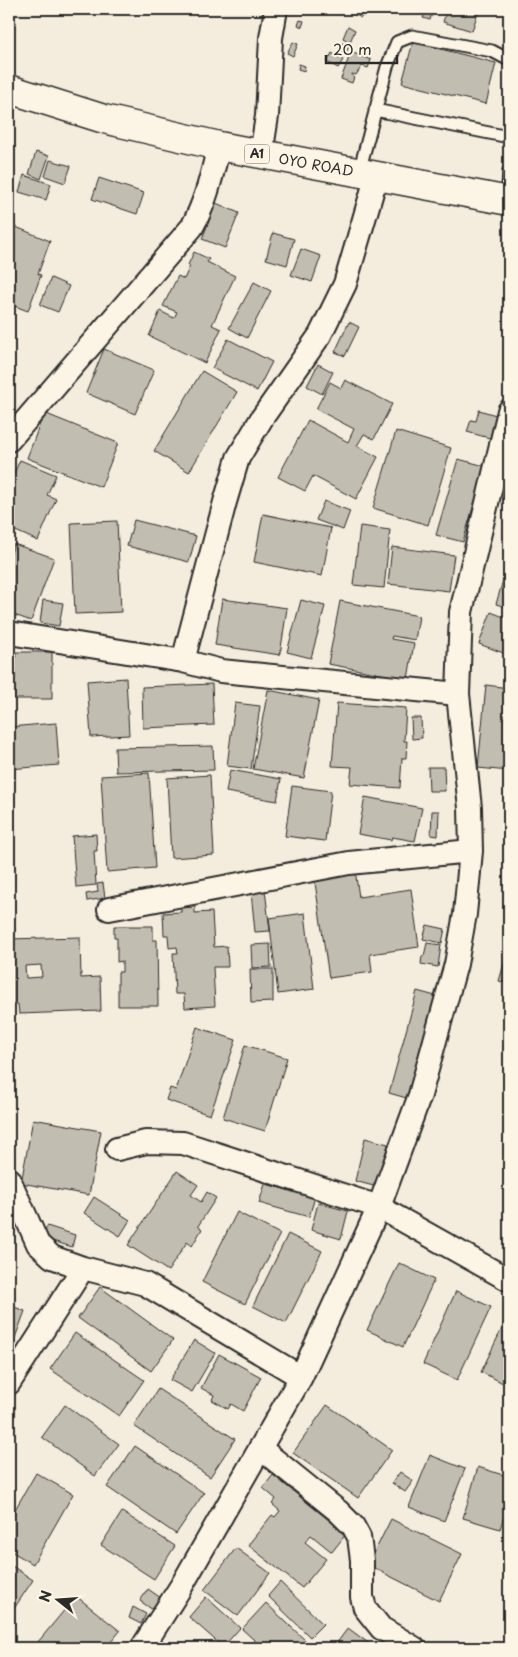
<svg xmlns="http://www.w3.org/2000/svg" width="518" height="1657" viewBox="0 0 518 1657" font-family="'Playpen Sans',sans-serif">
	<rect width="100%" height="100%" fill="#f4edde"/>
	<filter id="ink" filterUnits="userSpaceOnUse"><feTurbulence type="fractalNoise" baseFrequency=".02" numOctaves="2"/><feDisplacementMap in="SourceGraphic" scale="10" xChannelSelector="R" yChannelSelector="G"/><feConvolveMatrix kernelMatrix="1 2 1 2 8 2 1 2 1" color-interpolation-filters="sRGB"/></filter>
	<g filter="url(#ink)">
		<path fill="#c2bdb1" stroke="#2b2b2b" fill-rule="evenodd" d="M353,9H366L361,18L351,12Z
			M447,9H479L472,31L443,22Z
			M426,11L432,13L430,20L423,18Z
			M300,20L304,21L302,27L298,25Z
			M348,26L355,30L350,42L343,38Z
			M293,42L298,44L293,56L287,53Z
			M413,42L496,63L486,104L402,83Z
			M342,43L349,46L346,53L339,50Z
			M351,52L371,60L368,68L362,66L356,75L352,74V76L354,77L352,83L341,79Z
			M332,53L343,60L338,68L327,62Z
			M299,64L305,66L304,71L298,69Z
			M36,152L49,156L41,179L29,174Z
			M50,160L71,166L65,183L45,176Z
			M24,175L51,184L46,200L19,192Z
			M99,178L144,193L137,214L92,199Z
			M216,203L239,213L225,248L202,239Z
			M11,225L50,241L38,274L41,275L28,311L9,304V231Z
			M273,233L294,239L287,265L266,259Z
			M301,249L321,256L312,282L291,275Z
			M194,252L209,259L207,262L235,276L212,325L221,329L205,363L149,336L160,311L174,318L177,312L163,306L178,276L184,279L190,266L188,265Z
			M51,278L69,286L58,312L40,305Z
			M254,282L271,291L247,338L229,328Z
			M349,322L359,327L345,356L335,352Z
			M228,339L272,362L257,391L212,368Z
			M104,349L154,370L135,414L86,393Z
			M318,364L333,372L322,394L307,386Z
			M202,371L237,392L189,472L154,451Z
			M345,380L392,404L374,439L364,434L357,446L378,457L356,499L313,476L305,491L278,477L308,420L348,442L354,429L316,409L330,382L341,388Z
			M479,410L496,415L492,430L496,431L493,439L467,432L471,420L476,421Z
			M44,413L118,443L101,487L27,458Z
			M396,431L451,448L428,525L373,508Z
			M458,459L485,466L463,542L436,535Z
			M20,460L56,475L47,495L56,499L38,541L9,528V492L12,493L16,484L10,482Z
			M324,501L350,511L343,530L316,520Z
			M509,504V544L507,514Z
			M263,514L331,528L322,576L254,562Z
			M134,520L196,536L189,562L127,546Z
			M117,521L121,612L75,614L71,523Z
			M360,526L390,530L384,588L353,585Z
			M14,544L54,558L31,621L9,613V559Z
			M392,547L454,555L449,591L388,584Z
			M509,560V608L496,604Z
			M222,599L287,608L280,655L215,645Z
			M43,600L63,603L59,626L40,623Z
			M301,600L325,606L311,658L287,652Z
			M340,601L419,616L415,640L392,636L391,639L414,643L408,679L328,664Z
			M491,612L509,619V655L479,644Z
			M16,652H52V699H9V657H16Z
			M126,678L129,735L91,737L87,681Z
			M212,684L214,725L143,728L142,687Z
			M486,685L509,688V771L478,768Z
			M268,690L319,700L304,778L253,769Z
			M235,703L260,706L251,769L227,766Z
			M337,703L406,708L404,741H407L406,758H402L400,788L350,784L352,767L332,766Z
			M411,718H421L422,738L412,739Z
			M56,723L59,765L9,769V727Z
			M213,746L214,770L116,772L115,748Z
			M428,767H444L445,791H429Z
			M230,770L281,779L277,801L226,792Z
			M149,773L155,868L107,872L101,776Z
			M210,775L214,855L171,858L167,778Z
			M292,786L331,791L325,841L285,836Z
			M365,797L422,808L415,841L392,837L391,840L358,834Z
			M432,811H439L438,836L431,835Z
			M96,834L97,851H94L96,885L76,887L72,836Z
			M355,870L359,897L411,889L419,947L370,954L372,972L329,978L314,876Z
			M103,883L105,898L87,901L86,894L98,892L97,884Z
			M265,890L270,931L255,932L251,892Z
			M195,907V913L212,912L214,947L227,946L228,967H213L215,1006L185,1008L184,994H175L173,953H178L177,947L169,948L168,935H164L163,913L181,912V908Z
			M305,913L314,989L278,994L269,918Z
			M427,925L445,929L442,943L423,939Z
			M114,926H153V940H157L158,1006H118V972H122V961L117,962V938H114Z
			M80,937L81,978L100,977L101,1011L19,1014L18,1004L9,1005V939ZM41,965L42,977L26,978L25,966Z
			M427,943L441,945L438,967L421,964L422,956H424Z
			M270,944L271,967L252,968L251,945Z
			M509,947V984L499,981Z
			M250,969H273V1002L251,1003Z
			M417,991L439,997L410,1099L389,1093Z
			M197,1027L236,1040L210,1115L166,1100L170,1088L176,1090Z
			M245,1045L287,1058L265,1131L223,1118Z
			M33,1119L101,1131L89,1195L21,1183Z
			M365,1138L388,1144L377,1187L355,1181Z
			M177,1171L198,1185L191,1195L201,1202L207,1192L216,1198L198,1226L202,1229L192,1246L187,1242L168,1271L128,1245Z
			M265,1184L315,1197L309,1217L259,1203Z
			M94,1197L130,1220L120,1236L84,1213Z
			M318,1203L348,1211L341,1239L311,1230Z
			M237,1212L280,1234L245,1304L202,1282Z
			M47,1226L75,1235L72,1247L43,1238Z
			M288,1234L322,1251L286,1323L253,1306Z
			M399,1263L434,1280L403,1347L367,1330Z
			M100,1287L173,1340L151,1371L78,1318Z
			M456,1291L491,1307L457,1380L423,1364Z
			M9,1305L25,1311L12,1346L9,1345Z
			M505,1322L509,1324V1386L481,1372Z
			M75,1333L144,1380L119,1416L50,1369Z
			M194,1340L215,1353L192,1392L170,1380Z
			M219,1354L261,1377L243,1411L231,1404L228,1409L212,1400L214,1395L201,1388Z
			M158,1389L235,1439L210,1477L134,1426Z
			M65,1405L119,1444L95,1476L42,1437Z
			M327,1405L392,1450L358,1498L293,1453Z
			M135,1446L204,1493L176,1534L107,1487Z
			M430,1455L465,1469L444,1521L409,1507Z
			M478,1467L509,1477V1499L500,1529L463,1518Z
			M400,1472L413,1481L405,1492L392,1483Z
			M36,1473L73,1494L33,1564L9,1550V1520Z
			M273,1475L346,1534L332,1552L311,1535L305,1542L326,1559L302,1588L248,1545L272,1515L275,1517L280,1511L272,1504L276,1499L263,1488Z
			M122,1512L175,1546L154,1579L101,1545Z
			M391,1519L462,1554L439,1601L368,1565Z
			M236,1548L270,1573L238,1616L204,1590Z
			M9,1564L33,1580L9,1616Z
			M280,1582L323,1624L310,1637L268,1596Z
			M148,1589L161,1598L153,1610L140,1601Z
			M76,1596L120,1631L106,1648H33Z
			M206,1597L240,1628L223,1647L189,1617Z
			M266,1603L306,1641L299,1648H263L242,1629Z
			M133,1607L146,1614L141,1624L129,1618Z
			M348,1628L375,1648H333Z"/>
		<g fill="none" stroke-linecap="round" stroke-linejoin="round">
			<g stroke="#2b2b2b" stroke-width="15">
				<path id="lane" d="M375,110L509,137
					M359,172L387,67L397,42L412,36L492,51L509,60
					M507,201L509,171"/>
			</g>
			<g stroke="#2b2b2b" stroke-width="26">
				<path id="street" d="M261,155L267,116L271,38L276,9
					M9,440L192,227C206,202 212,174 219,146
					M9,633L183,661L221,671L458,694
					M183,661L225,502L238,458L262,418L320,335L345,284L377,175
					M109,909L349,863L471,851
					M117,1149L146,1142L183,1143L379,1207L509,1280
					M9,1179L38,1244L52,1257L83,1268L145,1284L301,1377
					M9,1383L83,1268
					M260,1448L338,1511L353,1526L359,1537L362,1560V1597L365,1608L381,1628L414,1648
					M142,1648L182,1585L301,1377L379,1207L420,1095L456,964L465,914L471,851L470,808L458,694L461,612L509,411"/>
			</g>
			<g stroke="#2b2b2b" stroke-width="31">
				<path id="highway" d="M9,89L104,119L219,146L509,201"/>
			</g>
			<use href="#lane" stroke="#fcf5e5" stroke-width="11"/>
			<use href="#street" stroke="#fcf5e5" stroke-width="22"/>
			<use href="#highway" stroke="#fcf5e5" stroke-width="28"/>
		</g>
	</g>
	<g text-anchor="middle" stroke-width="4" stroke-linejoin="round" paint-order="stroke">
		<rect fill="#fcf5e5" stroke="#6a6863" stroke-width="1" x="244.5" y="144.5" width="25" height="19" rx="4"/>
		<g font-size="12" font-weight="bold" fill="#2b2b2b">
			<text x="257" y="158">A1</text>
		</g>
		<g font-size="14" fill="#2b2b2b" stroke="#fcf5e5">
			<text transform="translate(316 165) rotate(10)" y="5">OYO ROAD</text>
		</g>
	</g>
	<rect width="518" height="1657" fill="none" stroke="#fcf5e5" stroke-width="30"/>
	<rect x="15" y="15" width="488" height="1627" fill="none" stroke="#2b2b2b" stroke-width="2" filter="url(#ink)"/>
	<g transform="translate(58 1600) rotate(287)" stroke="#fcf5e5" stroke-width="4" paint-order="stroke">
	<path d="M0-4L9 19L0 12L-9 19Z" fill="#2b2b2b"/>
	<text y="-8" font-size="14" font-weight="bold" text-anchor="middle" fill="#2b2b2b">N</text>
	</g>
	<path d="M326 55v8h71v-8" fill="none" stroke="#2b2b2b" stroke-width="2.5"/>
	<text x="333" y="55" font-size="15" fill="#2b2b2b" stroke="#fcf5e5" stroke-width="4" paint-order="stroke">20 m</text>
</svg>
